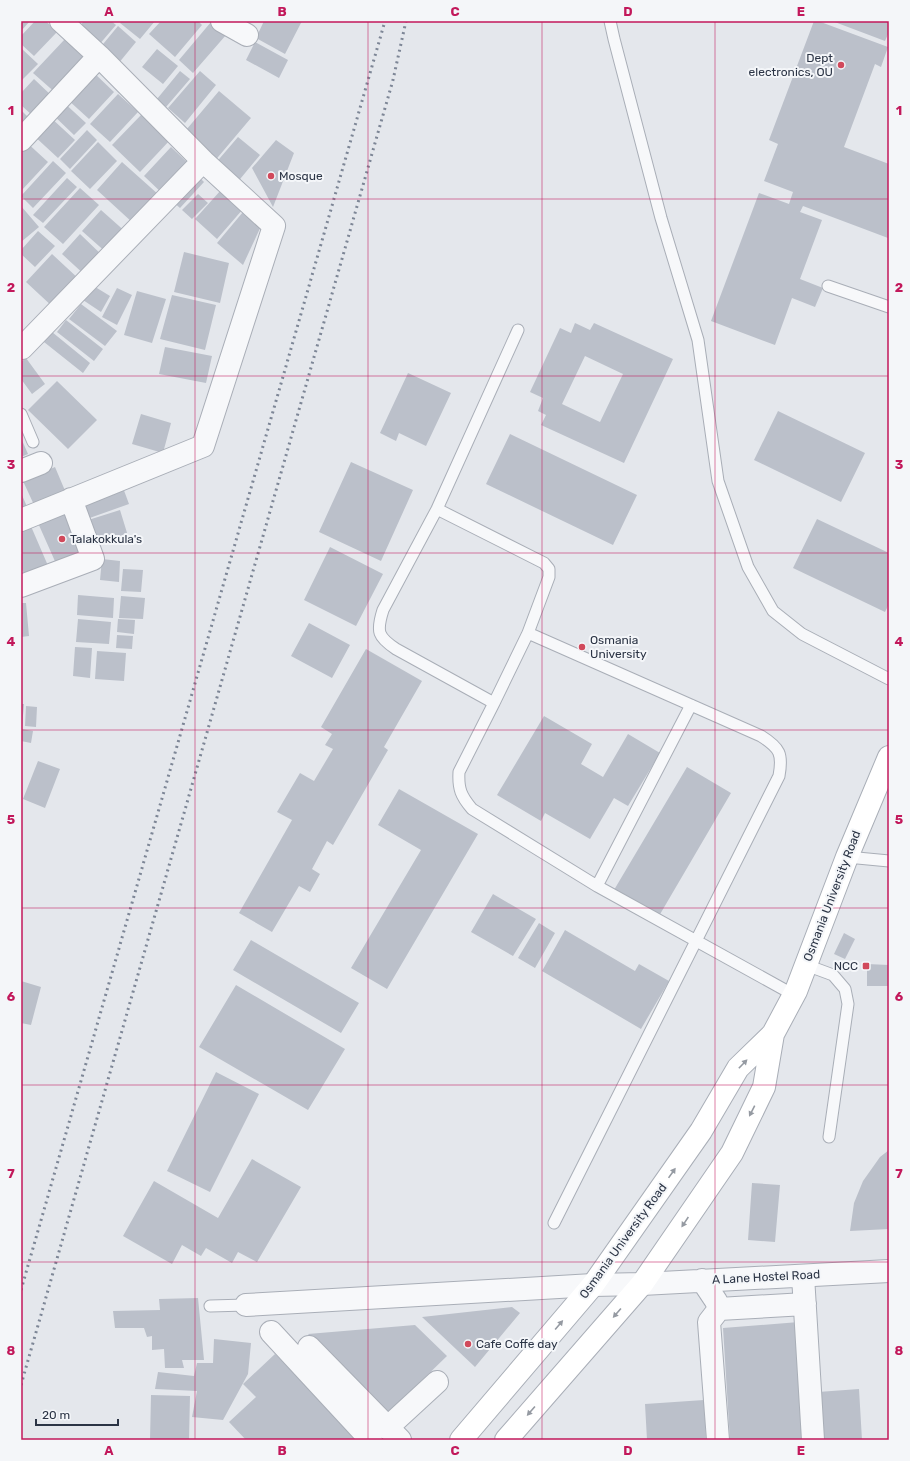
<svg xmlns="http://www.w3.org/2000/svg" width="910" height="1461" viewBox="0 0 910 1461" font-family="Rubik,sans-serif">
	<rect width="100%" height="100%" fill="#e4e7ec"/>
	<path fill="#bbc0ca" fill-rule="evenodd" d="M21,21H30L21,31Z
		M35,21H46L57,32L34,56L21,44V36Z
		M84,21H111L116,25L98,46L77,29Z
		M122,21H155L140,39L120,23Z
		M161,21H198L202,25L175,57L149,34Z
		M264,21H302L285,54L256,38Z
		M814,21H818L888,47L881,67L875,64L844,147L889,164V236L888,238L803,206L800,212L822,220L800,279L823,288L815,307L792,298L775,345L711,321L759,193L789,204L793,192L764,181L778,144L769,140Z
		M832,21H889V32L885,41Z
		M211,22L226,35L193,73L179,60Z
		M118,26L136,42L118,64L99,49Z
		M65,39L89,62L58,95L33,73Z
		M255,42L288,60L279,78L246,60Z
		M21,48L38,64L21,81Z
		M157,49L178,66L163,84L142,67Z
		M180,71L190,79L166,107L157,99Z
		M200,71L216,85L185,123L168,108Z
		M93,72L114,92L89,119L67,99Z
		M34,79L53,97L34,117L21,105V93Z
		M219,91L251,118L213,163L181,136Z
		M118,94L138,112L110,142L90,124Z
		M61,100L86,123L74,135L50,112Z
		M21,110L32,121L21,133Z
		M143,113L171,139L140,172L112,145Z
		M49,116L75,140L58,158L32,134Z
		M87,130L97,140L70,169L60,159Z
		M238,137L260,155L236,184L214,165Z
		M24,140L48,162L21,191V143Z
		M276,140L294,153L273,207L252,168Z
		M98,142L117,161L90,189L71,171Z
		M171,147L191,166L164,195L144,176Z
		M53,161L66,173L33,208L21,196Z
		M122,162L159,195L133,223L97,190Z
		M196,174L204,182L180,208L172,201Z
		M67,178L77,187L43,223L33,215Z
		M80,188L99,205L63,244L44,227Z
		M221,190L243,209L217,239L195,219Z
		M198,194L208,203L192,219L182,210Z
		M21,206L39,227L21,242Z
		M101,210L128,234L108,254L82,231Z
		M243,212L262,224L243,265L217,243Z
		M38,231L55,246L35,267L21,254V250Z
		M80,234L105,258L87,277L62,254Z
		M184,252L229,263L220,303L174,292Z
		M52,254L80,280L54,308L26,282Z
		M92,285L110,296L101,312L83,300Z
		M117,288L132,295L117,325L102,317Z
		M137,291L166,299L152,343L124,335Z
		M172,295L216,305L205,350L160,339Z
		M81,304L117,331L105,346L69,319Z
		M66,320L103,349L94,361L57,332Z
		M575,323L590,330L594,323L673,359L624,463L541,425L546,415L538,411L543,398L530,392L560,328L571,333ZM585,356L623,374L600,422L562,404Z
		M52,332L90,363L83,373L44,342Z
		M165,347L212,356L206,383L159,374Z
		M26,358L45,384L32,394L21,379V362Z
		M408,373L451,393L426,446L399,433L396,441L380,433Z
		M57,381L97,420L68,449L28,410Z
		M778,411L865,453L841,502L754,460Z
		M141,414L171,423L163,453L132,444Z
		M510,434L637,495L613,545L486,484Z
		M21,438L28,454L21,457Z
		M351,462L413,490L381,561L319,532Z
		M55,467L66,493L35,507L23,481Z
		M122,485L129,504L84,520L77,500Z
		M21,493L29,511L21,515Z
		M66,510L86,555L58,568L38,523Z
		M120,510L128,536L90,548L82,522Z
		M817,519L889,553V604L885,612L793,568Z
		M30,524L49,568L26,578L21,567V528Z
		M330,547L383,574L356,626L304,600Z
		M102,559L120,561L119,582L100,580Z
		M123,569L143,570L141,592L121,591Z
		M78,595L114,598L113,618L77,615Z
		M121,596L145,598L143,619L119,618Z
		M21,603H26L29,636L21,637Z
		M78,619L111,622L109,644L76,642Z
		M118,619L135,620L134,634L117,632Z
		M309,623L350,645L332,678L291,656Z
		M117,635L133,636L132,649L116,648Z
		M75,647L92,648L90,678L73,676Z
		M366,649L422,681L384,747L388,750L333,845L327,841L312,869L320,874L310,892L299,886L272,932L239,913L292,820L277,812L300,773L314,781L333,749L325,745L332,734L321,727Z
		M97,651L126,653L124,681L95,679Z
		M21,704H24L22,727H21Z
		M26,706L37,707L36,727L25,726Z
		M544,716L592,744L581,764L603,777L628,734L660,753L628,806L614,798L590,839L545,813L541,821L497,795Z
		M21,729L33,731L31,743L21,741Z
		M38,761L60,769L45,808L23,799Z
		M687,767L731,793L659,916L614,890Z
		M399,789L478,834L387,989L351,968L421,850L378,825Z
		M493,894L536,919L513,956L471,932Z
		M539,923L555,933L535,968L518,958Z
		M565,930L635,971L639,964L669,981L641,1029L542,971Z
		M844,933L855,939L845,959L834,954Z
		M251,940L359,1003L341,1033L233,970Z
		M867,964L889,965V986H867Z
		M21,981L41,987L31,1025L21,1023Z
		M236,985L345,1049L308,1110L199,1047Z
		M216,1072L259,1094L210,1192L167,1171Z
		M889,1150V1229L850,1231L854,1203L863,1181L880,1157Z
		M252,1159L301,1187L257,1262L238,1252L232,1263L206,1248L201,1256L182,1245L172,1264L123,1236L154,1181L218,1218Z
		M752,1183L780,1185L775,1242L748,1240Z
		M198,1298L204,1360H182L184,1368H165L164,1349L152,1350V1336L147,1337L144,1328H115L113,1311L160,1310L159,1299Z
		M512,1307L520,1313L475,1367L422,1317Z
		M799,1322L807,1440H730L723,1328Z
		M415,1325L447,1356L383,1418L308,1334Z
		M214,1339L251,1343L248,1374L223,1420L192,1417L197,1391L155,1389L158,1372L194,1376L197,1363H213Z
		M275,1354L358,1440H246L229,1422L256,1397L243,1384Z
		M859,1389L862,1440H821L818,1392Z
		M151,1395L190,1396L189,1440H150Z
		M704,1400L706,1440H647L645,1404Z"/>
	<g fill="none" stroke-linecap="round" stroke-linejoin="round">
		<g stroke="#a9aeb7" stroke-width="13">
			<path id="service" d="M610,21L614,39L661,218L698,340L718,481L748,567L773,611L802,634L889,679
				M828,286L889,307
				M518,330L437,509L383,610C376,632 378,637 396,649L494,703L459,772C458,789 461,796 472,809L597,886L794,995
				M21,414L33,442
				M437,509L544,563L549,569V577L528,633L494,703
				M528,633L761,736C780,748 783,754 779,776L554,1223
				M847,857L889,861
				M597,886L691,705
				M806,965L833,975L845,989L848,1004L829,1137
				M210,1306L246,1305"/>
		</g>
		<g stroke="#a9aeb7" stroke-width="24">
			<path id="minor" d="M222,21L247,35
				M21,140L99,56
				M22,348L203,161
				M21,471L41,463
				M21,520L203,446L274,226L203,161L99,56L61,21
				M21,586L93,559L71,499
				M803,1276L813,1440
				M702,1280L716,1301L719,1309L709,1322L718,1440
				M246,1305L593,1285L642,1284L889,1271
				M719,1309L805,1304
				M271,1332L371,1440
				M309,1347L400,1440
				M387,1428L437,1382"/>
		</g>
		<g stroke="#a9aeb7" stroke-width="24">
			<path id="secondary" d="M461,1440L593,1285L701,1131L738,1068L773,1034L796,991L847,857L889,757
				M506,1440L642,1284L732,1153L764,1087L773,1034"/>
		</g>
		<use href="#service" stroke="#f7f8fa" stroke-width="11"/>
		<use href="#minor" stroke="#f7f8fa" stroke-width="22"/>
		<use href="#secondary" stroke="#fff" stroke-width="22"/>
		<path stroke="#7d8696" stroke-width="3" stroke-dasharray="2 4" stroke-linecap="butt" d="M21,1290L385,21
			M21,1385L393,80L406,21"/>
	</g>
	<defs><path id="oneway-solid" d="M-6-.8H1V-3.2L6.5 0L1 3.2V.8H-6Z"/></defs>
	<g fill="#959aa2">
		<use href="#oneway-solid" transform="translate(743 1064) rotate(-46)"/>
		<use href="#oneway-solid" transform="translate(752 1111) rotate(117)"/>
		<use href="#oneway-solid" transform="translate(672 1173) rotate(-55)"/>
		<use href="#oneway-solid" transform="translate(685 1222) rotate(124)"/>
		<use href="#oneway-solid" transform="translate(617 1313) rotate(131)"/>
		<use href="#oneway-solid" transform="translate(559 1325) rotate(-50)"/>
		<use href="#oneway-solid" transform="translate(531 1411) rotate(131)"/>
	</g>
	<path fill="none" stroke="#c2185b" stroke-width="1" stroke-opacity="0.55" d="M195,21V1440M368,21V1440M542,21V1440M715,21V1440M21,199H889M21,376H889M21,553H889M21,730H889M21,908H889M21,1085H889M21,1262H889"/>
	<g fill="#d1495b" stroke="#f4f6f9" stroke-width="1.5">
		<circle cx="841" cy="65" r="4"/>
		<circle cx="271" cy="176" r="4"/>
		<circle cx="62" cy="539" r="4"/>
		<circle cx="582" cy="647" r="4"/>
		<rect x="862" y="962" width="8" height="8" rx="2"/>
		<circle cx="468" cy="1344" r="4"/>
	</g>
	<g text-anchor="middle" stroke-width="4" stroke-linejoin="round" paint-order="stroke">
		<g font-size="12" fill="#2b3445" stroke="#f4f6f9" text-anchor="start">
			<text x="833" y="62" text-anchor="end">Dept<tspan x="833" dy="14">electronics, OU</tspan></text>
			<text x="279" y="180">Mosque</text>
			<text x="70" y="543">Talakokkula's</text>
			<text x="590" y="644">Osmania<tspan x="590" dy="14">University</tspan></text>
			<text x="858" y="970" text-anchor="end">NCC</text>
			<text x="476" y="1348">Cafe Coffe day</text>
		</g>
		<g font-size="12" fill="#2b3445" stroke="#f4f6f9">
			<text transform="translate(832 896) rotate(-69)" y="4">Osmania University Road</text>
			<text transform="translate(623 1241) rotate(-54)" y="4">Osmania University Road</text>
			<text transform="translate(766 1277) rotate(-3)" y="4">A Lane Hostel Road</text>
		</g>
	</g>
	<rect width="910" height="1461" fill="none" stroke="#f4f6f9" stroke-width="44"/>
	<path d="M36 1419v6h82v-6" fill="none" stroke="#2b3445" stroke-width="2"/>
	<text x="42" y="1419" font-size="12" fill="#2b3445" stroke="#f4f6f9" stroke-width="3" paint-order="stroke">20 m</text>
	<rect x="22" y="22" width="866" height="1417" fill="none" stroke="#c2185b" stroke-width="1.5"/>
	<g font-size="13" text-anchor="middle" font-weight="bold" fill="#c2185b">
		<text x="109" y="16">A</text>
		<text x="282" y="16">B</text>
		<text x="455" y="16">C</text>
		<text x="628" y="16">D</text>
		<text x="801" y="16">E</text>
		<text x="11" y="115">1</text>
		<text x="899" y="115">1</text>
		<text x="11" y="292">2</text>
		<text x="899" y="292">2</text>
		<text x="11" y="469">3</text>
		<text x="899" y="469">3</text>
		<text x="11" y="646">4</text>
		<text x="899" y="646">4</text>
		<text x="11" y="824">5</text>
		<text x="899" y="824">5</text>
		<text x="11" y="1001">6</text>
		<text x="899" y="1001">6</text>
		<text x="11" y="1178">7</text>
		<text x="899" y="1178">7</text>
		<text x="11" y="1355">8</text>
		<text x="899" y="1355">8</text>
		<text x="109" y="1455">A</text>
		<text x="282" y="1455">B</text>
		<text x="455" y="1455">C</text>
		<text x="628" y="1455">D</text>
		<text x="801" y="1455">E</text>
	</g>
</svg>
